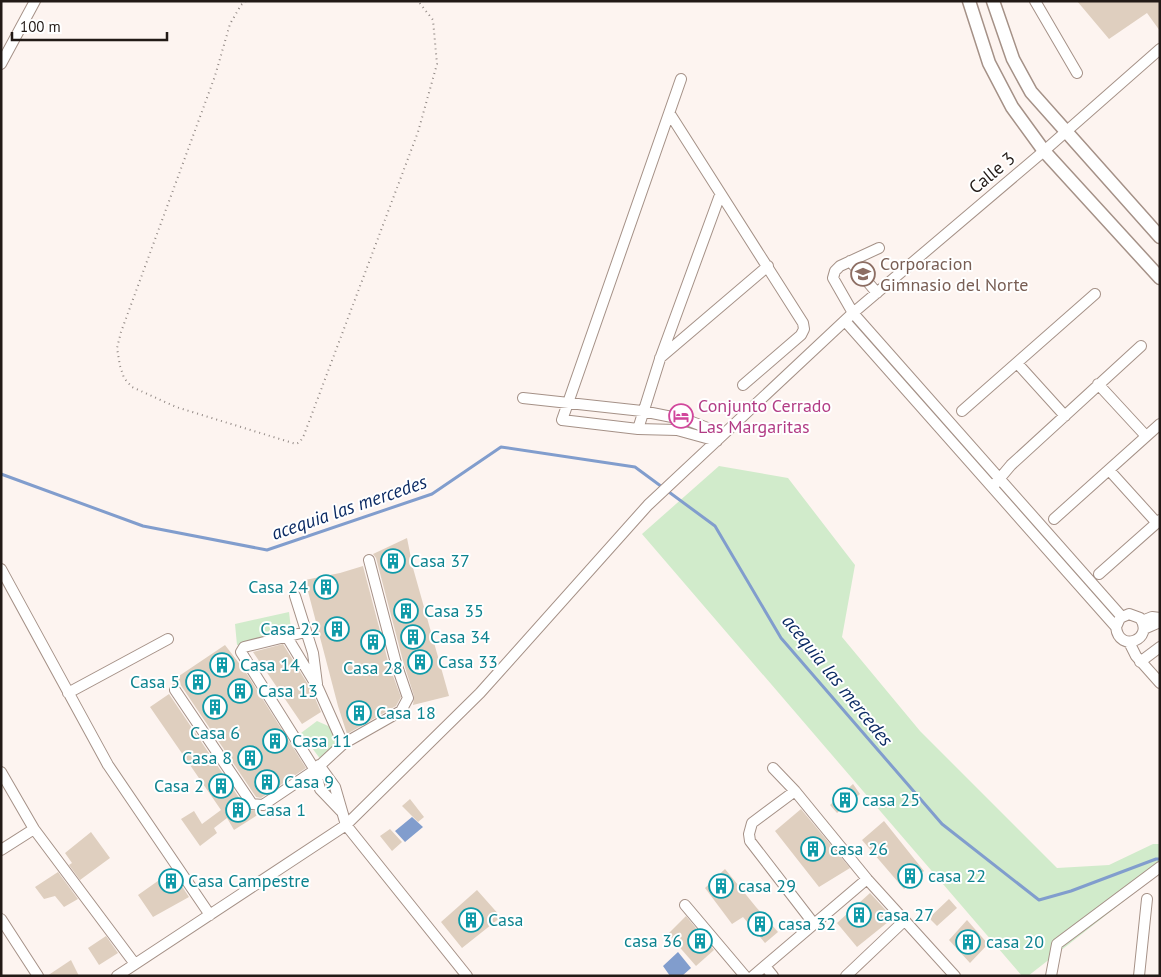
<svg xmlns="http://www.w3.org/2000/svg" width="1161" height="977" viewBox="0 0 1161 977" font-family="'PT Sans',sans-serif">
	<rect width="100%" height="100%" fill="#fdf4f0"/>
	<path fill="#d1ebcb" d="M719,466L788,478L855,565L842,637L920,731L1057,868L1109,865L1153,844H1160V873L1028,976H1022L642,534Z
		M289,612L292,637L237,645L235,624Z
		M317,721L335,729L332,738L340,742L321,760L301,733Z"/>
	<path fill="#819dcd" d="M412,817L423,827L405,842L395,831Z
		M678,952L691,968L682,976H670L663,966Z"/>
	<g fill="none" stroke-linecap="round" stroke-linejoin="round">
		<path stroke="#819dcd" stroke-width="3" d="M1,474L143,526L267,550L432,494L501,447L635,467L715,526L781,638L942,824L1039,900L1071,891L1156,859H1160"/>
	</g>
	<path fill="#dfcfbf" d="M1077,1H1160V31L1147,13L1109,39Z
		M407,538L413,568L449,696L413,705L414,696L403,661L376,558L373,554Z
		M363,566L389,665L401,697L396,706L347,734L338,706L305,580L340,573Z
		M283,644L312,691L321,712L302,724L253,652Z
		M225,645L245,671L306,768L261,798L256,797L176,678Z
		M169,694L246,808L249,810L256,811L259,814L234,830L227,818L214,828L217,833L200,846L181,819L194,811L202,824L221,810L150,707Z
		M853,784L860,794L837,813L830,805Z
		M410,799L424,817L418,822L402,806Z
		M801,809L850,868L819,887L775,831Z
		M884,821L924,871L904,889L862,840Z
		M390,829L402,842L392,851L380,836Z
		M91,832L110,858L80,880L69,865L72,863L65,853Z
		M725,869L756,907L778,932L765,943L743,917L732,924L705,888Z
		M172,871L189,897L153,917L138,895Z
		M58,872L78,899L64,907L55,896L44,899L35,887Z
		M477,890L501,917L462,948L441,922Z
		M870,893L893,918L857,947L837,923Z
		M949,899L957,908L937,926L929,918Z
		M686,916L714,950L696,966L668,934Z
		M967,920L988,944L970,963L949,940Z
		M106,936L118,953L99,965L88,948Z
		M71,960L79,976H47Z"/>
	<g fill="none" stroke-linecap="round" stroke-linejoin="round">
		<g stroke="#a59187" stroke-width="12">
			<path id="minor" d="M1035,1L1077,73
				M1,64L35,1
				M681,79L562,420L638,429L677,430L717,441
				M670,114L803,323L804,329L801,335L743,385
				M879,248L840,266L835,271L833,278L853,313L1122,617
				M850,261L877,293
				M845,321L1116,627C1119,654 1155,639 1140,618L1129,614L1120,618L1116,627
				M660,358L768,266
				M1017,363L1065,416
				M1098,384L1146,436
				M523,398L642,411L687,420L723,434
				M962,411L1095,294
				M638,429L660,359L720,195
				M1109,470L1156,522
				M995,484L1011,465L1141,346
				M1054,519L1160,424
				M1,569L108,765L210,915
				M1099,574L1160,520
				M295,596L313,653L317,684
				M1142,621L1152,617L1160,618
				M1144,629L1160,622
				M305,632L244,647L241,652L315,770L320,789L341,811
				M287,637L318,688L343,744
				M1129,642L1136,656L1160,683
				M1140,662L1160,647
				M175,690L252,804L263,805L315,770L343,744L401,711L408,698L396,663L369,560
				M68,693L168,639
				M319,765L335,787L346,825L467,976
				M773,768L795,791L867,879L955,976
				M1,772L34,829L135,964
				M795,791L752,823L749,834L750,841L814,924
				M1,850L34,829
				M685,905L745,976
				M1,919L38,976
				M765,966L773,976
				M117,976L346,825L480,693L648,505L853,313L1044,151L1160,49
				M753,976L867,879
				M846,976L904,921
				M1051,976L1057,944L1160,867
				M1139,976L1147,899"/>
		</g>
		<g stroke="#a59187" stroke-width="15">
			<path id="major" d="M969,1L989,63L1012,107L1044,151L1160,278
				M993,1L1013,59L1031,92L1160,237"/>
		</g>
		<path stroke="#928985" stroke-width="2" stroke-dasharray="1 4" stroke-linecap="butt" d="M246,1L241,5L230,24L215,76L121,332L117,348L120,366L124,378L132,387L176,407L296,444L300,442L304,435L418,132L437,64L433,20L418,1"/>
		<use href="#minor" stroke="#fff" stroke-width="10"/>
		<use href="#major" stroke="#fff" stroke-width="12"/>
	</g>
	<defs>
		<g id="school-ring" transform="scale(1.25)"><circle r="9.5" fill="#fff" stroke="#8d6e63" stroke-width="1.5"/><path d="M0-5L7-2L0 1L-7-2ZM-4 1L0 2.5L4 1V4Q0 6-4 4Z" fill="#8d6e63"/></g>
		<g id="hotel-ring" transform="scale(1.25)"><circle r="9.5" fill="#fff" stroke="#d1479c" stroke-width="1.5"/><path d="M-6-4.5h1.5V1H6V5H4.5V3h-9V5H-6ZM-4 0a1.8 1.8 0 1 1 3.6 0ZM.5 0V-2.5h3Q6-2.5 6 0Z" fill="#d1479c"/></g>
		<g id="building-ring" transform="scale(1.25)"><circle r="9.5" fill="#fff" stroke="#0f9aa8" stroke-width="1.5"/><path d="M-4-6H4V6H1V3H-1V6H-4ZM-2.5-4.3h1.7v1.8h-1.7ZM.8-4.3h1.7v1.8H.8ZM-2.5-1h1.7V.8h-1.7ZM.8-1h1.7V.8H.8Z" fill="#0f9aa8"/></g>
	</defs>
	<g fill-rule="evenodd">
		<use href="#school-ring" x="863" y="274"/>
		<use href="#hotel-ring" x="681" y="416"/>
		<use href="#building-ring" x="393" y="561"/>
		<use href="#building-ring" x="326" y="587"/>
		<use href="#building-ring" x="406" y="611"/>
		<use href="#building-ring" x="337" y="629"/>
		<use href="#building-ring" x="413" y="637"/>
		<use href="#building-ring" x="373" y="642"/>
		<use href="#building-ring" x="420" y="662"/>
		<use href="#building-ring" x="222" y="665"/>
		<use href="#building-ring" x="198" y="682"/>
		<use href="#building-ring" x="240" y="691"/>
		<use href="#building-ring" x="215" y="707"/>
		<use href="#building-ring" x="359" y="713"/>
		<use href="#building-ring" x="275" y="741"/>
		<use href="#building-ring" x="250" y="758"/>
		<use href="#building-ring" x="267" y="782"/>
		<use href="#building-ring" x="221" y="786"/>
		<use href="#building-ring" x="845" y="800"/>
		<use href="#building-ring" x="238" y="810"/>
		<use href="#building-ring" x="813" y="849"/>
		<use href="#building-ring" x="910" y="876"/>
		<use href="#building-ring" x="171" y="881"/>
		<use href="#building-ring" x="721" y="886"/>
		<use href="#building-ring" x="859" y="915"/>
		<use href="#building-ring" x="471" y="920"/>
		<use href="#building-ring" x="760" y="924"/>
		<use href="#building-ring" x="700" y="941"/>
		<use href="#building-ring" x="968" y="942"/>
	</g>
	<g text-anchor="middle" stroke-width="4" stroke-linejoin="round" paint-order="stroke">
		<g font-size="18" fill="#221a16" stroke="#fff">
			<text transform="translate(992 173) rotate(-40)" y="6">Calle 3</text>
		</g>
		<g font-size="18" fill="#785e54" stroke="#fff" text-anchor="start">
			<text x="880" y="270">Corporacion<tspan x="880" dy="21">Gimnasio del Norte</tspan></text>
		</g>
		<g font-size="18" fill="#b23c85" stroke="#fff" text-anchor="start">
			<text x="698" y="412">Conjunto Cerrado<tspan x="698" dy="21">Las Margaritas</tspan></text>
		</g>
		<g font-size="18" fill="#0d838f" stroke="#fff" text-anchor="start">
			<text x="410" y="567">Casa 37</text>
			<text x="308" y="593" text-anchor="end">Casa 24</text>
			<text x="424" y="617">Casa 35</text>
			<text x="320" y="635" text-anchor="end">Casa 22</text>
			<text x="430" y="643">Casa 34</text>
			<text x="438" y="668">Casa 33</text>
			<text x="240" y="671">Casa 14</text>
			<text x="373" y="674" text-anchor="middle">Casa 28</text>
			<text x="180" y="688" text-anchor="end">Casa 5</text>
			<text x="258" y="697">Casa 13</text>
			<text x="376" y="719">Casa 18</text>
			<text x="215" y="739" text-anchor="middle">Casa 6</text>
			<text x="292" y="747">Casa 11</text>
			<text x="232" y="764" text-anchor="end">Casa 8</text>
			<text x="284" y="788">Casa 9</text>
			<text x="204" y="792" text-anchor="end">Casa 2</text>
			<text x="862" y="806">casa 25</text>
			<text x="256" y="816">Casa 1</text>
			<text x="830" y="855">casa 26</text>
			<text x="928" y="882">casa 22</text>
			<text x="188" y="887">Casa Campestre</text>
			<text x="738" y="892">casa 29</text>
			<text x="876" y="921">casa 27</text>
			<text x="488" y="926">Casa</text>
			<text x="778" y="930">casa 32</text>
			<text x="682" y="947" text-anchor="end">casa 36</text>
			<text x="986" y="948">casa 20</text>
		</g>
		<g font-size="19" font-style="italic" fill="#0b2a63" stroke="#fff">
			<text transform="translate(349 507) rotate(-19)" y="7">acequia las mercedes</text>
			<text transform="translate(838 680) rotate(51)" y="7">acequia las mercedes</text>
		</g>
	</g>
	<rect width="1161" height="977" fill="none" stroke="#221a16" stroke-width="5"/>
	<path d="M12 32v8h155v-8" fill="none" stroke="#221a16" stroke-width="2.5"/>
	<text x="20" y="32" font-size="15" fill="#221a16" stroke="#ffffff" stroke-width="4" paint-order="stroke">100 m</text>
</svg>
